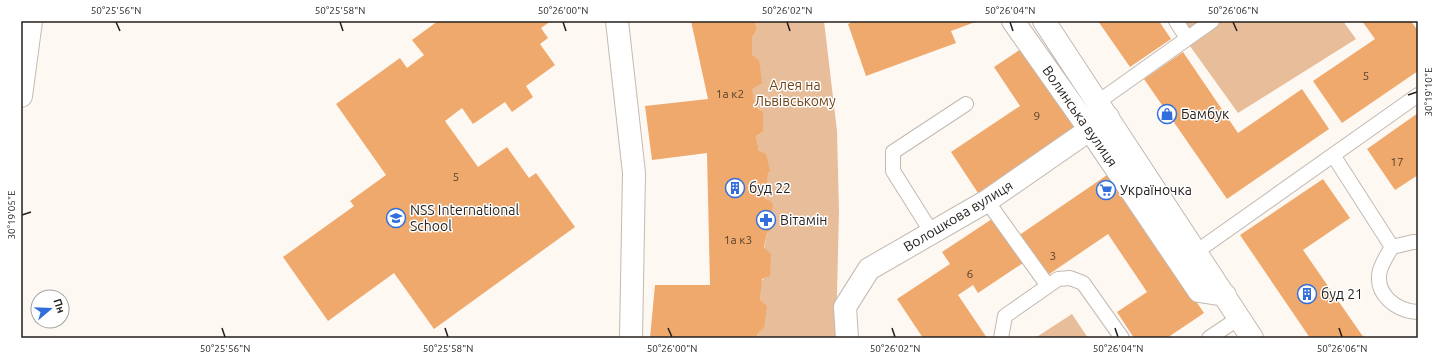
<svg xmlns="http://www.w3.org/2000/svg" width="1439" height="359" viewBox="0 0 1439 359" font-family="Ubuntu,sans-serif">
	<rect width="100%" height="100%" fill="#fef8f3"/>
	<path fill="#e8bd9a" d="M755,21H824L837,131L839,211L836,338H757L765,306L760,300L761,282L767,274L764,251L767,233L772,228L773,206L765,202L768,168L759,151L756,136L763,132L761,110L755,106L751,87L752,38L757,29Z
		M1172,21H1343L1356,39L1238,113Z
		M1072,314L1088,338H1035Z"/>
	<path fill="#efa96c" d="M438,21H551L541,28L548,38L540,44L555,65L526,86L533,97L512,112L505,102L473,124L462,108L445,121L478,167L507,147L529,178L536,173L575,227L434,329L394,273L328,321L283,257L354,206L350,201L386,175L336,104L400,58L407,68L424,55L412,40Z
		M691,21H755L757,29L752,38V55L759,60L762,83L752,89L755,106L763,112V132L756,136L759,151L766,154L770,171L768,173L765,199L771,201L773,205L772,229L767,233L764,248L771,254L770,276L762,279L760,300L767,306L764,328L758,333L757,338H650L655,285H710L707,153L652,160L645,106L708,99Z
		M855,21H978L951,31L956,43L866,76L848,24Z
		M1098,21H1159L1171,39L1130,67Z
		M1362,21H1411L1418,31V71L1342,123L1313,81L1375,39Z
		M1024,47L1077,127L978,193L951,152L1020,106L994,67Z
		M1183,52L1238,133L1302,89L1329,129L1227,199L1144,79Z
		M1418,113V175L1395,190L1367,149Z
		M1110,173L1204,313L1167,338H1134L1117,312L1147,292L1108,234L1045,277L1018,236Z
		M1323,179L1350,218L1303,250L1364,338H1310L1240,235Z
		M992,219L1023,263L978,293L973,285L958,295L987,338H923L897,299L950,264L942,252Z"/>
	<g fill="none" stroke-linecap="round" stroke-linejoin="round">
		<g stroke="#c3b9b1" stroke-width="16">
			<path id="lane" d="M1176,21L1187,38
				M1098,102L1212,21
				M1333,155L1392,247
				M987,201L1048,286
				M932,233L893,171V152L966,104
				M1418,242H1413L1392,247C1387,255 1383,261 1380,270C1374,294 1396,311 1418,312
				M1196,252L1418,95
				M1001,338L1005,316L1058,279L1070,278L1083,283L1122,338
				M1209,338L1239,318"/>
		</g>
		<g stroke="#c3b9b1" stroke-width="24">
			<path id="street" d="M617,21L634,173L631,338
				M1013,21L1090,130L1199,291L1225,295
				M1044,21L1252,338
				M21,96L31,21
				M847,338L845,307L869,269L987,201L1108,117"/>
		</g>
		<use href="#lane" stroke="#fff" stroke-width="14"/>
		<use href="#street" stroke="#fff" stroke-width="22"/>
	</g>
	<path fill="none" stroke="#231f1c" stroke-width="1.5" d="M116,22L120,31M340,22L343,31M563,22L566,31M787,22L790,31M1010,22L1013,31M1233,22L1237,31M1408,95L1417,92M22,215L31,212M222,328L225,337M445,328L448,337M668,328L672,337M892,328L895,337M1115,328L1118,337M1339,328L1342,337"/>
	<defs>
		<g id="shop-ring" transform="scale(1)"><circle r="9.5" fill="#fff" stroke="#326fdd" stroke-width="1.5"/><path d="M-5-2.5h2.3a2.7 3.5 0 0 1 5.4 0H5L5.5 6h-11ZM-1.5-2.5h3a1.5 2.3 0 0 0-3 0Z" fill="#326fdd"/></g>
		<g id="building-ring" transform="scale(1)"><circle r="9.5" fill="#fff" stroke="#326fdd" stroke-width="1.5"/><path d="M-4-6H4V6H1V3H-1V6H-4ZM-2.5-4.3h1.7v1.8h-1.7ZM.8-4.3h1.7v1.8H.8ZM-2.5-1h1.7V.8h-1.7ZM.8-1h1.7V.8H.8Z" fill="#326fdd"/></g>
		<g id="supermarket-ring" transform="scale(1)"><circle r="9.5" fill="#fff" stroke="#326fdd" stroke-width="1.5"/><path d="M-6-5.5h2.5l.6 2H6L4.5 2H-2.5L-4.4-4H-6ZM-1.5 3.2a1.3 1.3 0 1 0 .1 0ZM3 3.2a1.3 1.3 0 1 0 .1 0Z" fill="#326fdd"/></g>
		<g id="school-ring" transform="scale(1)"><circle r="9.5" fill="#fff" stroke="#326fdd" stroke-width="1.5"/><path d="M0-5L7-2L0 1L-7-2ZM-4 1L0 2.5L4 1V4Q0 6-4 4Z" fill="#326fdd"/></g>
		<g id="pharmacy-ring" transform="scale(1)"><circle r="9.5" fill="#fff" stroke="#326fdd" stroke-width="1.5"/><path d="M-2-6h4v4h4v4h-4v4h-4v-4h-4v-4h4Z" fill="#326fdd"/></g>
	</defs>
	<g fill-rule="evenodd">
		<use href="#shop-ring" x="1167" y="114"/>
		<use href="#building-ring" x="735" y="188"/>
		<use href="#supermarket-ring" x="1106" y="190"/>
		<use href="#school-ring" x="396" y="218"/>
		<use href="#pharmacy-ring" x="766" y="220"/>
		<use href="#building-ring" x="1307" y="294"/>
	</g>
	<g text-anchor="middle" stroke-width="3" stroke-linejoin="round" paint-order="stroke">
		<g font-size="12" fill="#564230">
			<text x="1366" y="80">5</text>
			<text x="730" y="98">1а к2</text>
			<text x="1037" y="120">9</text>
			<text x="1397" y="166">17</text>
			<text x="456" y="181">5</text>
			<text x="738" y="244">1а к3</text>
			<text x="1053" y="260">3</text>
			<text x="970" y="278">6</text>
		</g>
		<g font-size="14" fill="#724417" stroke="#fff">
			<text x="795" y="90">Алея на<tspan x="795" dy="16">Львівському</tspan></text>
		</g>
		<g font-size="14" fill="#231f1c" stroke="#fff" text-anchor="start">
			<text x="1181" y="119">Бамбук</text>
			<text x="749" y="193">буд 22</text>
			<text x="1120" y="195">Україночка</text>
			<text x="410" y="215">NSS International<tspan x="410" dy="16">School</tspan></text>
			<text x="780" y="225">Вітамін</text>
			<text x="1321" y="299">буд 21</text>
		</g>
		<g font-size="14" fill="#231f1c" stroke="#fff">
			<text transform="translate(1080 116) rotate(55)" y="5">Волинська вулиця</text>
			<text transform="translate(958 216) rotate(-31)" y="5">Волошкова вулиця</text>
		</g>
	</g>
	<rect width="1439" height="359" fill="none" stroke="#ffffff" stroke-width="44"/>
	<g transform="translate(50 309) rotate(71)"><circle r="19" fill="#ffffff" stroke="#a7a5a4"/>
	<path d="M0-3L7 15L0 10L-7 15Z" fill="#326fdd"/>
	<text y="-6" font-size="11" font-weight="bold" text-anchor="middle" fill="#231f1c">Пн</text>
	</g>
	<rect x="22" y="22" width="1395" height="315" fill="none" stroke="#231f1c" stroke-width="1.5"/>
	<g font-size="10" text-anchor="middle" fill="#231f1c">
		<text x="116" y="14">50°25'56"N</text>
		<text x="340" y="14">50°25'58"N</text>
		<text x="563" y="14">50°26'00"N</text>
		<text x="787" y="14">50°26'02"N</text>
		<text x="1010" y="14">50°26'04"N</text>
		<text x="1233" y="14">50°26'06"N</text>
		<text transform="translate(1428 92) rotate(-90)" y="4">30°19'10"E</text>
		<text transform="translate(11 215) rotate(-90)" y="4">30°19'05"E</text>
		<text x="225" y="352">50°25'56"N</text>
		<text x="448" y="352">50°25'58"N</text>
		<text x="672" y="352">50°26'00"N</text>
		<text x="895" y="352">50°26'02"N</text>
		<text x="1118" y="352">50°26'04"N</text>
		<text x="1342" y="352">50°26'06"N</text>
	</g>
</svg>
